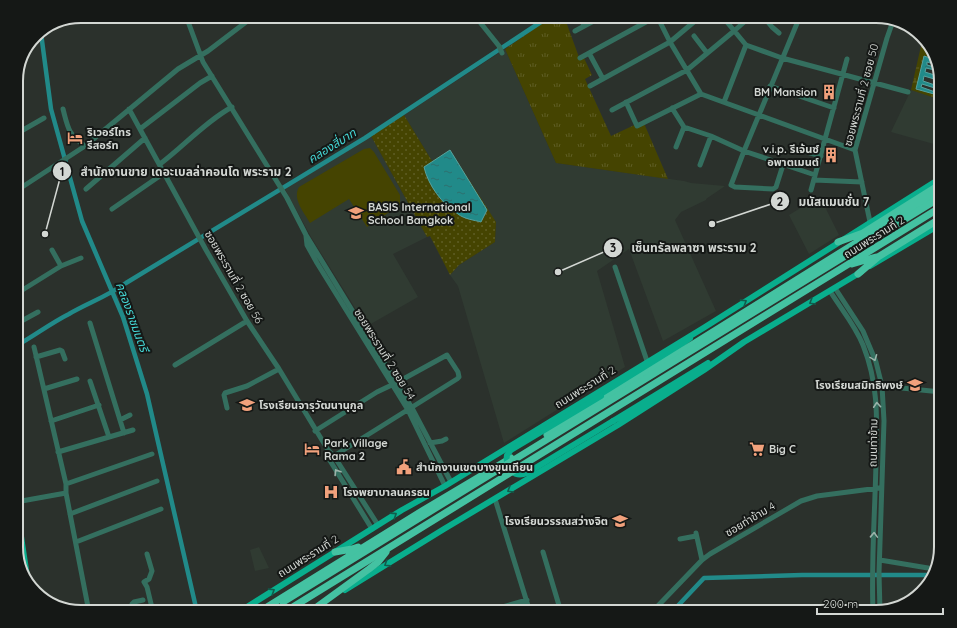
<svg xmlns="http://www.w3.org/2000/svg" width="957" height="628" viewBox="0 0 957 628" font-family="Quicksand,'Noto Sans Thai',sans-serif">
	<defs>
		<pattern id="grass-tufts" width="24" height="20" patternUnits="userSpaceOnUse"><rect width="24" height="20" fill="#454401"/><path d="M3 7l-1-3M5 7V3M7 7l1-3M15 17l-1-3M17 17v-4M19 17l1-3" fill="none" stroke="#5f5e25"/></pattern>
		<pattern id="wetland-marsh" width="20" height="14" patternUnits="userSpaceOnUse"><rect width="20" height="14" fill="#454401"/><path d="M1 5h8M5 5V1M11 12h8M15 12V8" fill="none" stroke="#5f5e25"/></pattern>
		<pattern id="park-dots" width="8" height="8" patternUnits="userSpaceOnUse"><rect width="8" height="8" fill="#454401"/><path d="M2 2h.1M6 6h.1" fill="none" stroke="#5f5e25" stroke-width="1.8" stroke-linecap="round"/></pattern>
		<pattern id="water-ripples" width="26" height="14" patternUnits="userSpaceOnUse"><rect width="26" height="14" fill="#218a89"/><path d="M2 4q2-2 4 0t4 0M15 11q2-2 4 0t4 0" fill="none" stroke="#2c706f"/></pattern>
	</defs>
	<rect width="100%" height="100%" fill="#2b312c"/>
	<path fill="#303b32" d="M505,49L556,163L684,181L691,183L725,186L706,199V200L681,212L675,220L716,311L663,341L629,249L597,271L625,367L504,443L458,286L450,275L459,265L495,242L496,222L487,210L432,161L404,115Z
		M911,90L941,100V146L891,132Z
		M371,136L427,237L393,254L418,297L369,325L365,324L311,237L285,189Z
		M812,201H822L839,235L809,254L789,215Z
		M259,547L269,568L255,571L250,550Z"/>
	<path fill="url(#grass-tufts)" d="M553,16H564L580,60L584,58L592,75L585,79L611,136L643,121L668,179L556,163L505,49Z"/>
	<path fill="url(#wetland-marsh)" d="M921,46L933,50L936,60L924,56L917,89L941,96V100L911,90Z"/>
	<path fill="url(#park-dots)" d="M404,115L432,161L450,150L496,222L495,242L459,265L450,275L430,236L427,237L371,136Z"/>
	<path fill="#454401" d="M370,148L374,152L400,195V205L367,227L349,199L310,223C304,212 292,199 299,187L364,149Z"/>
	<path fill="url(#water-ripples)" stroke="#56a19f" d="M924,56L936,60L937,65L927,62V65L938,68L939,71L926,68L925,72L941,77V81L924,76L923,81L941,87V90L922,84L921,87L941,94V96L916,89Z
		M450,150L487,210L481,222C474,220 464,219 458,214C442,204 428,185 424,167Z"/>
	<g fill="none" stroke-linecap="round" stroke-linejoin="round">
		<path stroke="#218a89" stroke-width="4.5" d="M41,33L51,109L82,221L123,317L147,394L197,612
			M16,346C34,336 51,323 69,314C88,303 108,296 126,283L365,138L550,16
			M672,612L704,578L802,575H932"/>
		<path stroke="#346f5f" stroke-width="5" d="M186,16L203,62L287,198L306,235L412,408L451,482
			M475,16L499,46L502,53
			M579,16L584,25
			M722,16L746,45L782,58L908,92
			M763,16L772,27L779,33
			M575,31L603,16
			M694,36L707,53
			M589,53L603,79
			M580,58L657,16
			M590,86L670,42L701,16
			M770,86L834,108
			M701,94L855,150
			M626,102L637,126L701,94L670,42L657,16
			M724,102L746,45
			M672,108L684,127L711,136L744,151L815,175
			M63,109C68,128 68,134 85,146
			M129,109L206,250L247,321L279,369L328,450
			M612,110L687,70L734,31L751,16
			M140,129L200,83L212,76
			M16,134L44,118
			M676,147L684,127
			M807,152L821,156
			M160,164C184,146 205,122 232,107
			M700,165L711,136
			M783,165L776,187L773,189L735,187L731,185L744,151L798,21V16
			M814,180L862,182
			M86,189L145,138
			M811,190L847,59
			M16,191L85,146L178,69L208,51L254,16
			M112,209L164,173
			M870,222L855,150L887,38L893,21
			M306,236L307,245L317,263L408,410L445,486
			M52,250L61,266
			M615,267L647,361
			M835,288L863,331L876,362L882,386L884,421L879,573L880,611
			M830,291C841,309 855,325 863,345C879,385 877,421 876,462C875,512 871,562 873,612
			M16,294L61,266L81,258
			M90,323L124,433
			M16,324L38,312
			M34,347L66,484V493L89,612
			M36,357L60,350L62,351L65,359
			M175,365L247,321
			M90,381L109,437
			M882,386L941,392
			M44,389L77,379
			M227,408L224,395L225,393L247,386L279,369
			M120,420L130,415
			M51,421L99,405
			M315,431L377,392L396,383L447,355L458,372L459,377L457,379L329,459
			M430,443L442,441L446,439
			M58,452L133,430
			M66,484L152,454
			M495,499L530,612
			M16,502L66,493
			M70,514L157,481
			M372,529L329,459L328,450L334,456L378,525
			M696,533L702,560
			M680,539L696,536
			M76,542L161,509
			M543,552L561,612
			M147,554L152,571L149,579L144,582L147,587L153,612
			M880,560L934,569
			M133,612L132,604L134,602L143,600
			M485,612L527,600
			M652,612L702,560L710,554L801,501L817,496L879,488"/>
		<path stroke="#09ae8d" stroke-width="6" d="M870,266L941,224
			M601,396L665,357L690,338
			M613,421L708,363
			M16,503L28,583
			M16,544L18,556
			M345,590L444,529L618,425L704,370L744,342L861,272
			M239,612L402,510L445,486L705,327L941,178"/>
		<path stroke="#44c2a2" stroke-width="7" d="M838,242L863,233L941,184
			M852,264L876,257
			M858,274L878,257L941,218
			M547,435L941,190
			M335,552L352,549L358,547
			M314,609L369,569L378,562L386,552
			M259,612L422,511L511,458"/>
		<path stroke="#09ae8d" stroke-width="6" d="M601,396L511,450L507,455C505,468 514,478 527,473L613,421"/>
		<path stroke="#44c2a2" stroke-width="7" d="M283,602L941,197
			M288,610L941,207"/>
	</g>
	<defs><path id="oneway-chevron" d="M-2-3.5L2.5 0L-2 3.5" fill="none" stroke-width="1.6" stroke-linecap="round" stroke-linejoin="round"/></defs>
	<g stroke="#105c4c">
		<use href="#oneway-chevron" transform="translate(744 302) rotate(-32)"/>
		<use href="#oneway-chevron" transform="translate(812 302) rotate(149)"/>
		<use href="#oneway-chevron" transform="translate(510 490) rotate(149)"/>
		<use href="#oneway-chevron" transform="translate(394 515) rotate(-33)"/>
		<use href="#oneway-chevron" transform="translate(387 564) rotate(148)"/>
		<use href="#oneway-chevron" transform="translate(272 591) rotate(-32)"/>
	</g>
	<g stroke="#9bb3aa">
		<use href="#oneway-chevron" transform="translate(874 358) rotate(69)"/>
		<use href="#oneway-chevron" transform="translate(877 405) rotate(-94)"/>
		<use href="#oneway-chevron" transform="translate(337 472) rotate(-122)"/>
		<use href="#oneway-chevron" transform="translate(874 535) rotate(-88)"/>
	</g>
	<defs>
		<g id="building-bare" transform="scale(1.2)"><path d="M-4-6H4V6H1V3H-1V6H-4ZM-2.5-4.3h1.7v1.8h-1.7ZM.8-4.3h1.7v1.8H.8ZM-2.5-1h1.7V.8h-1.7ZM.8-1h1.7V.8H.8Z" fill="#f1a17c" stroke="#151816" stroke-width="2.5" paint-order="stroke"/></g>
		<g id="hotel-bare" transform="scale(1.2)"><path d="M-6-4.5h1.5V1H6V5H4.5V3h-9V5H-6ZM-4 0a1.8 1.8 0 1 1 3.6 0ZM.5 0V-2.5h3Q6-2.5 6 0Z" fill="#f1a17c" stroke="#151816" stroke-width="2.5" paint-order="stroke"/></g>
		<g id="school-bare" transform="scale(1.2)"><path d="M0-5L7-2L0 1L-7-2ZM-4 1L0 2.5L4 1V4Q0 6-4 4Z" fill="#f1a17c" stroke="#151816" stroke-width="2.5" paint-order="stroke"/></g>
		<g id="supermarket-bare" transform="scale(1.2)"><path d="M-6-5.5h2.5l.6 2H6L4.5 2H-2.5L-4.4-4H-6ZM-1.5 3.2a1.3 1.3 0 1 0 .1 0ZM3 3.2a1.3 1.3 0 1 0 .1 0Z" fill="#f1a17c" stroke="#151816" stroke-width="2.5" paint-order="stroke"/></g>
		<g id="civic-bare" transform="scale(1.2)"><path d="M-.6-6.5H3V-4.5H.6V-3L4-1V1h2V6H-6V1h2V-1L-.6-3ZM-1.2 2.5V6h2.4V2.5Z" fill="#f1a17c" stroke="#151816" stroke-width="2.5" paint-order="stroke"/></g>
		<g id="hospital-bare" transform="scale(1.2)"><path d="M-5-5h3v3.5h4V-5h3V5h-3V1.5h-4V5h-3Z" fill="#f1a17c" stroke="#151816" stroke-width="2.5" paint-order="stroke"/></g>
	</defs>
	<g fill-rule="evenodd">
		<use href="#building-bare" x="829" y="92"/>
		<use href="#hotel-bare" x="75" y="138"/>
		<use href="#building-bare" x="831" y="155"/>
		<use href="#school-bare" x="356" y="213"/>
		<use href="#school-bare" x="915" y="385"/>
		<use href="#school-bare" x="247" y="405"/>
		<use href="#hotel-bare" x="312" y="449"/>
		<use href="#supermarket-bare" x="757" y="449"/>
		<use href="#civic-bare" x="404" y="467"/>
		<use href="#hospital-bare" x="331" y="492"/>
		<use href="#school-bare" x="620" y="521"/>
	</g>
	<g text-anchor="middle" stroke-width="4" stroke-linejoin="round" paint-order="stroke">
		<g font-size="11" font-weight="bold" fill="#d3d7d3" stroke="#151816" text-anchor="start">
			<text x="817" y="96" text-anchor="end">BM Mansion</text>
			<text x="87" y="136">ริเวอร์ไทร<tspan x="87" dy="13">รีสอร์ท</tspan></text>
			<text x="819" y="153" text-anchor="end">v.i.p. รีเจ้นซ์<tspan x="819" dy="13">อพาตเมนต์</tspan></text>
			<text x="368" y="211">BASIS International<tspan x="368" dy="13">School Bangkok</tspan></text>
			<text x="903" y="389" text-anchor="end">โรงเรียนสมิทธิพงษ์</text>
			<text x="259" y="409">โรงเรียนจารุวัฒนานุกูล</text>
			<text x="324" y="447">Park Village<tspan x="324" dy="13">Rama 2</tspan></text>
			<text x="769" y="453">Big C</text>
			<text x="416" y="471">สำนักงานเขตบางขุนเทียน</text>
			<text x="343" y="496">โรงพยาบาลนครธน</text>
			<text x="608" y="525" text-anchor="end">โรงเรียนวรรณสว่างจิต</text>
		</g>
		<g font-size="11" fill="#d3d7d3" stroke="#151816">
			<text transform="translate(861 95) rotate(-75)" y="4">ซอยพระรามที่ 2 ซอย 50</text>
			<text transform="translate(874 237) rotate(-32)" y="4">ถนนพระรามที่ 2</text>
			<text transform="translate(234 277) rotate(60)" y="4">ซอยพระรามที่ 2 ซอย 56</text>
			<text transform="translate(385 354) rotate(58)" y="4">ซอยพระรามที่ 2 ซอย 54</text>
			<text transform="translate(585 387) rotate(-32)" y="4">ถนนพระรามที่ 2</text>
			<text transform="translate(873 443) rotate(-89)" y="4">ถนนท่าข้าม</text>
			<text transform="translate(750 519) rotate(-31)" y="4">ซอยท่าข้าม 4</text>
			<text transform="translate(308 556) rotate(-32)" y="4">ถนนพระรามที่ 2</text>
		</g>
		<g font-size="12" font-style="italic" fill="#45d7d5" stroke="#151816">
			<text transform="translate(332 146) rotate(-32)" y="4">คลองสี่บาท</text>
			<text transform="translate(132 317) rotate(70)" y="4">คลองราชมนตรี</text>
		</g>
	</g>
	<path d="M0 0H957V628H0ZM81 23H876A58 58 0 0 1 934 81V547A58 58 0 0 1 876 605H81A58 58 0 0 1 23 547V81A58 58 0 0 1 81 23Z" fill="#151816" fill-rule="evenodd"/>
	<path fill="none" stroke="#d3d7d3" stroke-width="2" d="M81 23H876A58 58 0 0 1 934 81V547A58 58 0 0 1 876 605H81A58 58 0 0 1 23 547V81A58 58 0 0 1 81 23Z"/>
	<path fill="none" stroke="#d3d7d3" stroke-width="1.5" d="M45 234L62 171M712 224L780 201M558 272L613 248"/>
	<g fill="#d3d7d3" stroke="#151816" stroke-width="1.5">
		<circle cx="45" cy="234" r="4"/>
		<circle cx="712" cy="224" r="4"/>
		<circle cx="558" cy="272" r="4"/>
		<circle cx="62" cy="171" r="10"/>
		<circle cx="780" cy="201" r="10"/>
		<circle cx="613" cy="248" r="10"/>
	</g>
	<g font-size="12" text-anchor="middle" font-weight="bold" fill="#111">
		<text x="62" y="176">1</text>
		<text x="780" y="206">2</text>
		<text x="613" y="252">3</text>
	</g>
	<g font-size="12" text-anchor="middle" font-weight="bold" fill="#d3d7d3" stroke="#151816" stroke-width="4" stroke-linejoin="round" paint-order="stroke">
		<text x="186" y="176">สำนักงานขาย เดอะเบลล่าคอนโด พระราม 2</text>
		<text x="834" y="206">มนัสแมนชั่น 7</text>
		<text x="694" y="252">เซ็นทรัลพลาซา พระราม 2</text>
	</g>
	<path d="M817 608v6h126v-6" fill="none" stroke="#d3d7d3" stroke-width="2"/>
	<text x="823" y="608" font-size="12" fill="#d3d7d3" stroke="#151816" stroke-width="3" paint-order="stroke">200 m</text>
</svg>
